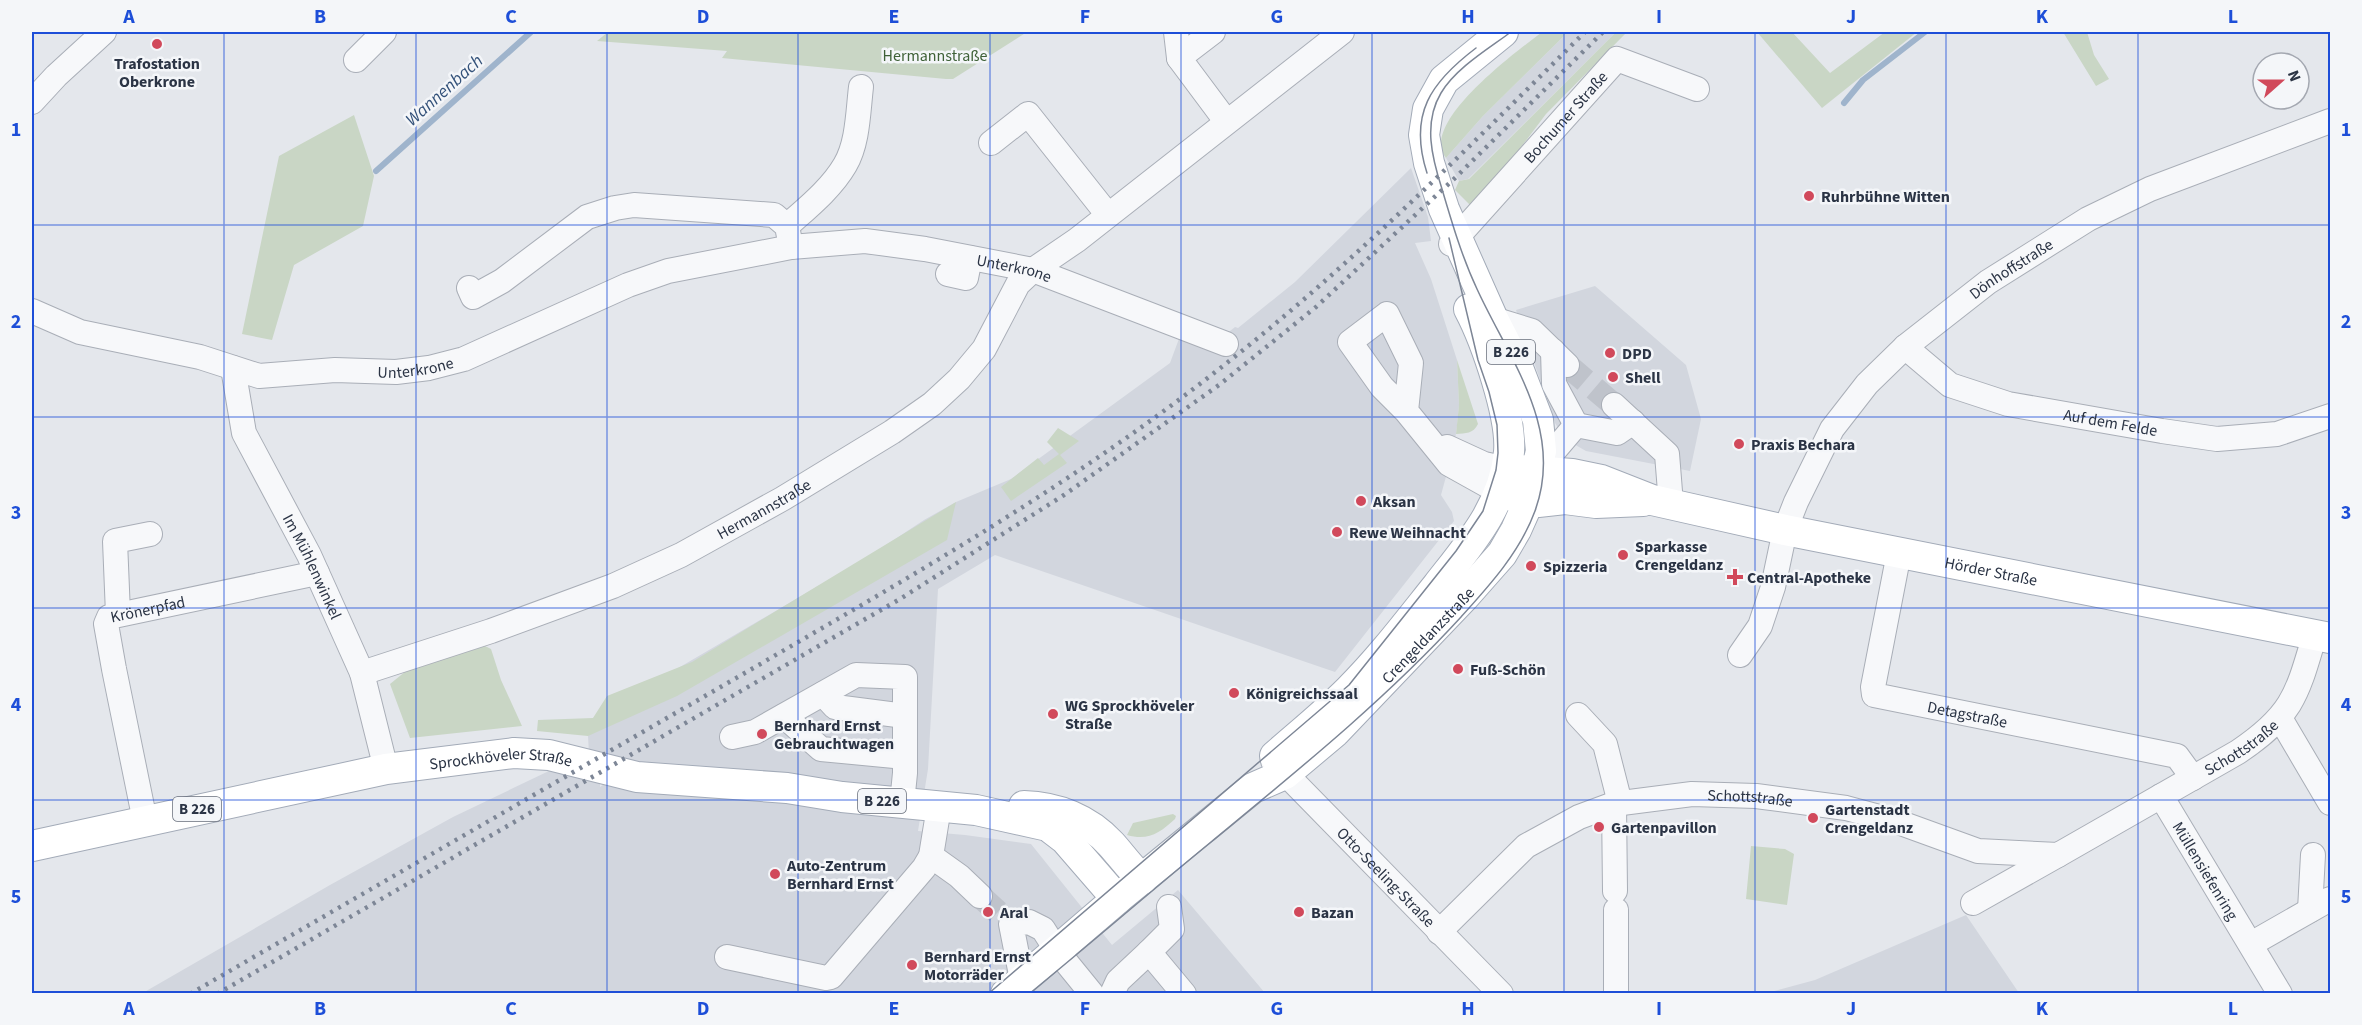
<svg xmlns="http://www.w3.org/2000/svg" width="2362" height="1025" viewBox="0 0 2362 1025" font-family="'Source Sans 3',sans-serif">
	<rect width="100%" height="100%" fill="#e4e7ec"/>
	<path fill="#d2d6de" d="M1568,32H1616L1468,179L1459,181L1446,158L1483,116Z
		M1411,168L1428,217L1431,241L1415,243L1431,279L1457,360L1459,405L1457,426L1454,447L1441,495L1452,512L1454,521L1335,672L995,555L938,589L928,769L918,831L965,835L1031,844L1112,945L1178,890L1265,993L141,994L330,885L453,817L551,770L600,783V787L630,766L589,754L588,736L593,718L871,555L924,520L956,502L1011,479L1170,363L1180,336L1225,335L1235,327L1238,328L1295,282Z
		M1595,286L1686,365L1701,419L1690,471L1586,451L1565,439L1555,423L1516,310Z
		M1966,915L2019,993H1767L1815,980Z"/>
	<path fill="#c9d6c5" d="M608,32H1027L953,79H946L722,58L727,51L597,41Z
		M1542,32H1568L1483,116L1446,158C1418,123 1519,50 1542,32Z
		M1616,32H1627L1546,114L1479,203L1472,207L1455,190L1459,181L1469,179Z
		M1757,32H1792L1830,73L1885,32H1917L1822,108Z
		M2063,32H2087L2094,55L2109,79L2096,86Z
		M354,115L374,176L363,226L294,265L272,340L242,334L279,156Z
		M1457,360L1478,424C1473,434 1466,433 1456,434L1459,405Z
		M1058,428L1079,441L1060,455L1067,463L1011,501L1001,487L1038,458L1044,465L1059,454L1047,442Z
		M956,502L947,540L677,696L588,736L537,731L538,720L593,718L607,696L692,662Z
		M485,646L491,649L501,680L522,726L410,738L390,684L406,671Z
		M1173,814L1176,816L1175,819C1160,833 1148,841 1127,835L1133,823Z
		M1751,846L1785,849L1794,854L1787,905L1746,899Z"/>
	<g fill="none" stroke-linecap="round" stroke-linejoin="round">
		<path stroke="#9fb4cc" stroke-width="6" d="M1844,103L1863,80L1925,32
			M376,171L531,32"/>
		<path stroke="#bfc3cb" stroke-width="24" stroke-dasharray="24 12" stroke-linecap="butt" d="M1567,365L1614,405
			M980,896L1011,924"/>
		<g stroke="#a9aeb7" stroke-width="26">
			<g id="minor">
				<path d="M1176,32L1179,58"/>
				<path d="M1213,32L1179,58L1226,121"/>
				<path d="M356,60L384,32"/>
				<path d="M32,102L56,76L104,32"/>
				<path d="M991,143L1028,114L1108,215"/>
				<path d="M787,226C807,208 831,189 845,165C858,143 858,112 861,87"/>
				<path id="s1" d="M1451,244L1617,59L1697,89"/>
				<path d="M948,274L966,278L970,258"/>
				<path d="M469,288L473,297L502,281L587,217L615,208L634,205L774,215L787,226L791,247"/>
				<path id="s2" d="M32,311L80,332L200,357L259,376L335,370L396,372L429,368L464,359L628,285L668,271L791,247L865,241L925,249L1033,270L1226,344"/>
				<path d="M1483,324L1493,319L1532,331L1567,365"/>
				<path id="s3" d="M1905,347L1950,385L2008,404L2162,431L2217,439L2277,434L2330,416"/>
				<path d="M1553,351L1554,384L1576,425"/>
				<path id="s4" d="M233,368L244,433L309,555L362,673L386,769"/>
				<path d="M1614,405L1667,454L1671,504"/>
				<path d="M1406,411L1411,363L1387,314L1350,342L1382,387L1406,411L1449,464L1501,493"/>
				<path d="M1447,447L1484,464L1507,469"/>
				<path d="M1536,472L1576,425L1617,433L1633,422"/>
				<path id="s5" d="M1899,553L1873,687L1874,695L2177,756L2193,778"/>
				<path d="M118,614L115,541L150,534"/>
				<path id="s6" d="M1740,655L1760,626L1773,587L1785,530L1796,502L1832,429L1867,384L1905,347L1988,282L2088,219L2150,189L2330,121"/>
				<path id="s7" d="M362,673L491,631L613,586L681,555L782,499L892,432L932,404L959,379L984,349L1018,284L1033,270L1077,240L1342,32"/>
				<path d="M823,694L835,707L905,716"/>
				<path d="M1578,715L1605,744L1620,803"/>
				<path d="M784,716L821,749L905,757"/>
				<path d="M2280,718L2330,803"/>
				<path d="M732,737L755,732L856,675L905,677V773L902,803"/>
				<path id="s8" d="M1273,761L1501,994"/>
				<path id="s9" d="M2161,796L2280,994"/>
				<path d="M1614,804L1615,891"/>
				<path id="s10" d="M145,821L114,669L106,624L109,617L317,573"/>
				<path d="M931,856L959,876L980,896"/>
				<path d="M1973,903L2058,855"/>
				<path d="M1616,910V994"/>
				<path d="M2310,910L2313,855"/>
				<path id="s11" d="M1439,932L1526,846L1579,817L1614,804L1692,794L1756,796L1846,808L1898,822L1978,851L2058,855L2238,752C2293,715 2297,695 2315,634"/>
				<path d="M2251,944L2330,899"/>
				<path d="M1149,952L1172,929L1169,907"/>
				<path d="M727,957L826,978L831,977L924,868L931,856L939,807"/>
				<path d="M1022,980L1011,924L1029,922L1043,929L1057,951L1092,994"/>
				<path d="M1112,994L1118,981L1149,952L1184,994"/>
			</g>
		</g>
		<g stroke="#a3abb8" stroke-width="32">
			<g id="major">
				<path id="s12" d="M1507,469L1572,474L1601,480L1652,500L1785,530L2330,638"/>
				<path d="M1512,496L1538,502L1565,499L1596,503L1643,501"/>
				<path d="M1275,756C1300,734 1326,713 1349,690C1381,658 1409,621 1437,586C1469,545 1504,506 1509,452C1512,417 1486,341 1469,309"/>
				<path d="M1024,806C1057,807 1088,819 1111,844C1121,855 1130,868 1142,879"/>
				<path id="s13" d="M32,846L386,769L514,753L549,755L637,777L787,788L842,797L976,810L1048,826L1065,839L1117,899"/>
				<path id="s14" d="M1006,994L1117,899L1253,788L1285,774L1335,732L1464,597L1502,554L1516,530L1529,501L1536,472L1541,451L1538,420L1518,368L1493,319L1444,209L1429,163L1424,135L1428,109L1444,80L1503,32"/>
			</g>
		</g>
		<use href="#minor" stroke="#f7f8fa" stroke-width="24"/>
		<use href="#major" stroke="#fff" stroke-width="30"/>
		<path stroke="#7d8696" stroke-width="1.5" d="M1427,173C1408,114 1431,82 1476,48
			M988,994L1349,685L1456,551L1483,511L1496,470L1498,453L1497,425L1489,392L1478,360L1449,238
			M1029,994C1090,944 1150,892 1211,842C1297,771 1385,700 1461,617C1490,585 1520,552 1535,511C1565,429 1509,359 1477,289C1462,257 1452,223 1442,189C1432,158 1423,123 1441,93C1456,68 1488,49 1511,32"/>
		<path stroke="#7d8696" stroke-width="4.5" stroke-dasharray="3 6" stroke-linecap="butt" d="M190,994C371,889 551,785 731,681C896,585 1063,491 1214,373C1347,270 1466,150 1585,32
			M217,994L900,599L1064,495L1219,385L1316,307L1455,178L1603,32"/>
	</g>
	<path fill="none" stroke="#1d4ed8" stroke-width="1.5" stroke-opacity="0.55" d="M224,32V994M416,32V994M607,32V994M798,32V994M990,32V994M1181,32V994M1372,32V994M1564,32V994M1755,32V994M1946,32V994M2138,32V994M32,225H2330M32,417H2330M32,608H2330M32,800H2330"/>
	<g fill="#d1495b" stroke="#f4f6f9" stroke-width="2">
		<circle cx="157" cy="44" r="6"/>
		<circle cx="1809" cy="196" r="6"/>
		<circle cx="1610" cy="353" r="6"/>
		<circle cx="1613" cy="377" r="6"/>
		<circle cx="1739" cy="444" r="6"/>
		<circle cx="1361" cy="501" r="6"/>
		<circle cx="1337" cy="532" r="6"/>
		<circle cx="1623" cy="555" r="6"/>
		<circle cx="1531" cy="566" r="6"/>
		<path d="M1732 568h6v6h6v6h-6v6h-6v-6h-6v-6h6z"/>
		<circle cx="1458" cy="669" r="6"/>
		<circle cx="1234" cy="693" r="6"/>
		<circle cx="1053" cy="714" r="6"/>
		<circle cx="762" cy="734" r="6"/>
		<circle cx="1813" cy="818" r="6"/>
		<circle cx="1599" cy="827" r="6"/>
		<circle cx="775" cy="874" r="6"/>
		<circle cx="988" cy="912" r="6"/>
		<circle cx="1299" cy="912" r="6"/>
		<circle cx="912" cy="965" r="6"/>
	</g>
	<g text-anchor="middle" stroke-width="5" stroke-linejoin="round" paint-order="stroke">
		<g fill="#f4f6f9" stroke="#676e7b" stroke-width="1.5">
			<rect x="1487" y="340" width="48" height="24" rx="4.5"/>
			<rect x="858" y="789" width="48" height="24" rx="4.5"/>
			<rect x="173" y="797" width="48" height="24" rx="4.5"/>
		</g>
		<g font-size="15" font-weight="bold" fill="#2b3445">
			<text x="1511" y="357">B 226</text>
			<text x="882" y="806">B 226</text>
			<text x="197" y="814">B 226</text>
		</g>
		<g font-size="16" fill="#3f6138" stroke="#f4f6f9">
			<text x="935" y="61">Hermannstraße</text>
		</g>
		<g font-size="16" font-weight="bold" fill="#2b3445" stroke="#f4f6f9" text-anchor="start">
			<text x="157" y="69" text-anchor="middle">Trafostation<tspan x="157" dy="18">Oberkrone</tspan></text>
			<text x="1821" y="202">Ruhrbühne Witten</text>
			<text x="1622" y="359">DPD</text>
			<text x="1625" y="383">Shell</text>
			<text x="1751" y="450">Praxis Bechara</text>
			<text x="1373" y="507">Aksan</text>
			<text x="1349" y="538">Rewe Weihnacht</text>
			<text x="1635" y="552">Sparkasse<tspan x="1635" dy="18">Crengeldanz</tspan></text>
			<text x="1543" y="572">Spizzeria</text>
			<text x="1747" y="583">Central-Apotheke</text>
			<text x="1470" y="675">Fuß-Schön</text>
			<text x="1246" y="699">Königreichssaal</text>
			<text x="1065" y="711">WG Sprockhöveler<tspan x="1065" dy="18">Straße</tspan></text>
			<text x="774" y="731">Bernhard Ernst<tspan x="774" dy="18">Gebrauchtwagen</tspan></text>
			<text x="1825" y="815">Gartenstadt<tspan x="1825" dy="18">Crengeldanz</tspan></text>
			<text x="1611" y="833">Gartenpavillon</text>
			<text x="787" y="871">Auto-Zentrum<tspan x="787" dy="18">Bernhard Ernst</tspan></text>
			<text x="1000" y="918">Aral</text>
			<text x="1311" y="918">Bazan</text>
			<text x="924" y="962">Bernhard Ernst<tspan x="924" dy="18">Motorräder</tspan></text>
		</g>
		<g font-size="16" fill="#2b3445" stroke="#f4f6f9">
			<text dy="6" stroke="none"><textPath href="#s1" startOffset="171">Bochumer Straße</textPath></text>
			<text dy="6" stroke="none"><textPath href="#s2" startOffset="1017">Unterkrone</textPath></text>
			<text dy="6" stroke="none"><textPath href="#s6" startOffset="488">Dönhoffstraße</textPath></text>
			<text dy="6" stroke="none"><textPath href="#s2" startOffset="394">Unterkrone</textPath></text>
			<text dy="6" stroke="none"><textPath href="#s3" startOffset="224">Auf dem Felde</textPath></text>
			<text dy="6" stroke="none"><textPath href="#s7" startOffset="435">Hermannstraße</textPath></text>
			<text dy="6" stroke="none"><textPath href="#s4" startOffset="216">Im Mühlenwinkel</textPath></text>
			<text dy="6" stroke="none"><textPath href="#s12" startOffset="496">Hörder Straße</textPath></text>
			<text dy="6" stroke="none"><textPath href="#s10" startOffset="248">Krönerpfad</textPath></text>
			<text dy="6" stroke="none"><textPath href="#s14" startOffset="556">Crengeldanzstraße</textPath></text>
			<text dy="6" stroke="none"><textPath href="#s5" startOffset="240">Detagstraße</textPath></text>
			<text dy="6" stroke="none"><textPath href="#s11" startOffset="885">Schottstraße</textPath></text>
			<text dy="6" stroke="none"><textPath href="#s13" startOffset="478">Sprockhöveler Straße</textPath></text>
			<text dy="6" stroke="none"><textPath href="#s11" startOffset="357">Schottstraße</textPath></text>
			<text dy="6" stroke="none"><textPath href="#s9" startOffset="87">Müllensiefenring</textPath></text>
			<text dy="6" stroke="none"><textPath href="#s8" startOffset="162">Otto-Seeling-Straße</textPath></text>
		</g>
		<g font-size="18" font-style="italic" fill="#34527a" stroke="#f4f6f9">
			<text transform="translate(444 90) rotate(-42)" y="6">Wannenbach</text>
		</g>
	</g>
	<rect width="2362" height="1025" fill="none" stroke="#f4f6f9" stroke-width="66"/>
	<g transform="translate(2281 81) rotate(69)"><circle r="28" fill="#f4f6f9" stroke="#a4a8b1" stroke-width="1.5"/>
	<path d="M0-4.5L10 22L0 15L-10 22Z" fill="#d1495b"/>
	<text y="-9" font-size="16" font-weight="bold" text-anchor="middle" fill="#2b3445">N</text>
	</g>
	<rect x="33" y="33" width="2296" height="959" fill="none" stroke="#1d4ed8" stroke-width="2"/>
	<g font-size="20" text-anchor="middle" font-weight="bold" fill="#1d4ed8">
		<text x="129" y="23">A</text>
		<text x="320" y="23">B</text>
		<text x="511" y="23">C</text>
		<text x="703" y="23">D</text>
		<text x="894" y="23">E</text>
		<text x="1085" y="23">F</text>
		<text x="1277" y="23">G</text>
		<text x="1468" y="23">H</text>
		<text x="1659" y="23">I</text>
		<text x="1851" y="23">J</text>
		<text x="2042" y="23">K</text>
		<text x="2233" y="23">L</text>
		<text x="16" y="136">1</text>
		<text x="2346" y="136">1</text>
		<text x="16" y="328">2</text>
		<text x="2346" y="328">2</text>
		<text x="16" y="519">3</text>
		<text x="2346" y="519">3</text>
		<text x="16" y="711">4</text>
		<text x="2346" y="711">4</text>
		<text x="16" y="903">5</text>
		<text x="2346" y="903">5</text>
		<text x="129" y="1015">A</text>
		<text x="320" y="1015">B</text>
		<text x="511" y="1015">C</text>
		<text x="703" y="1015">D</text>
		<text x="894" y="1015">E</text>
		<text x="1085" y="1015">F</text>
		<text x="1277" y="1015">G</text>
		<text x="1468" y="1015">H</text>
		<text x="1659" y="1015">I</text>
		<text x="1851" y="1015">J</text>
		<text x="2042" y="1015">K</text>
		<text x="2233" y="1015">L</text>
	</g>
</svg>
